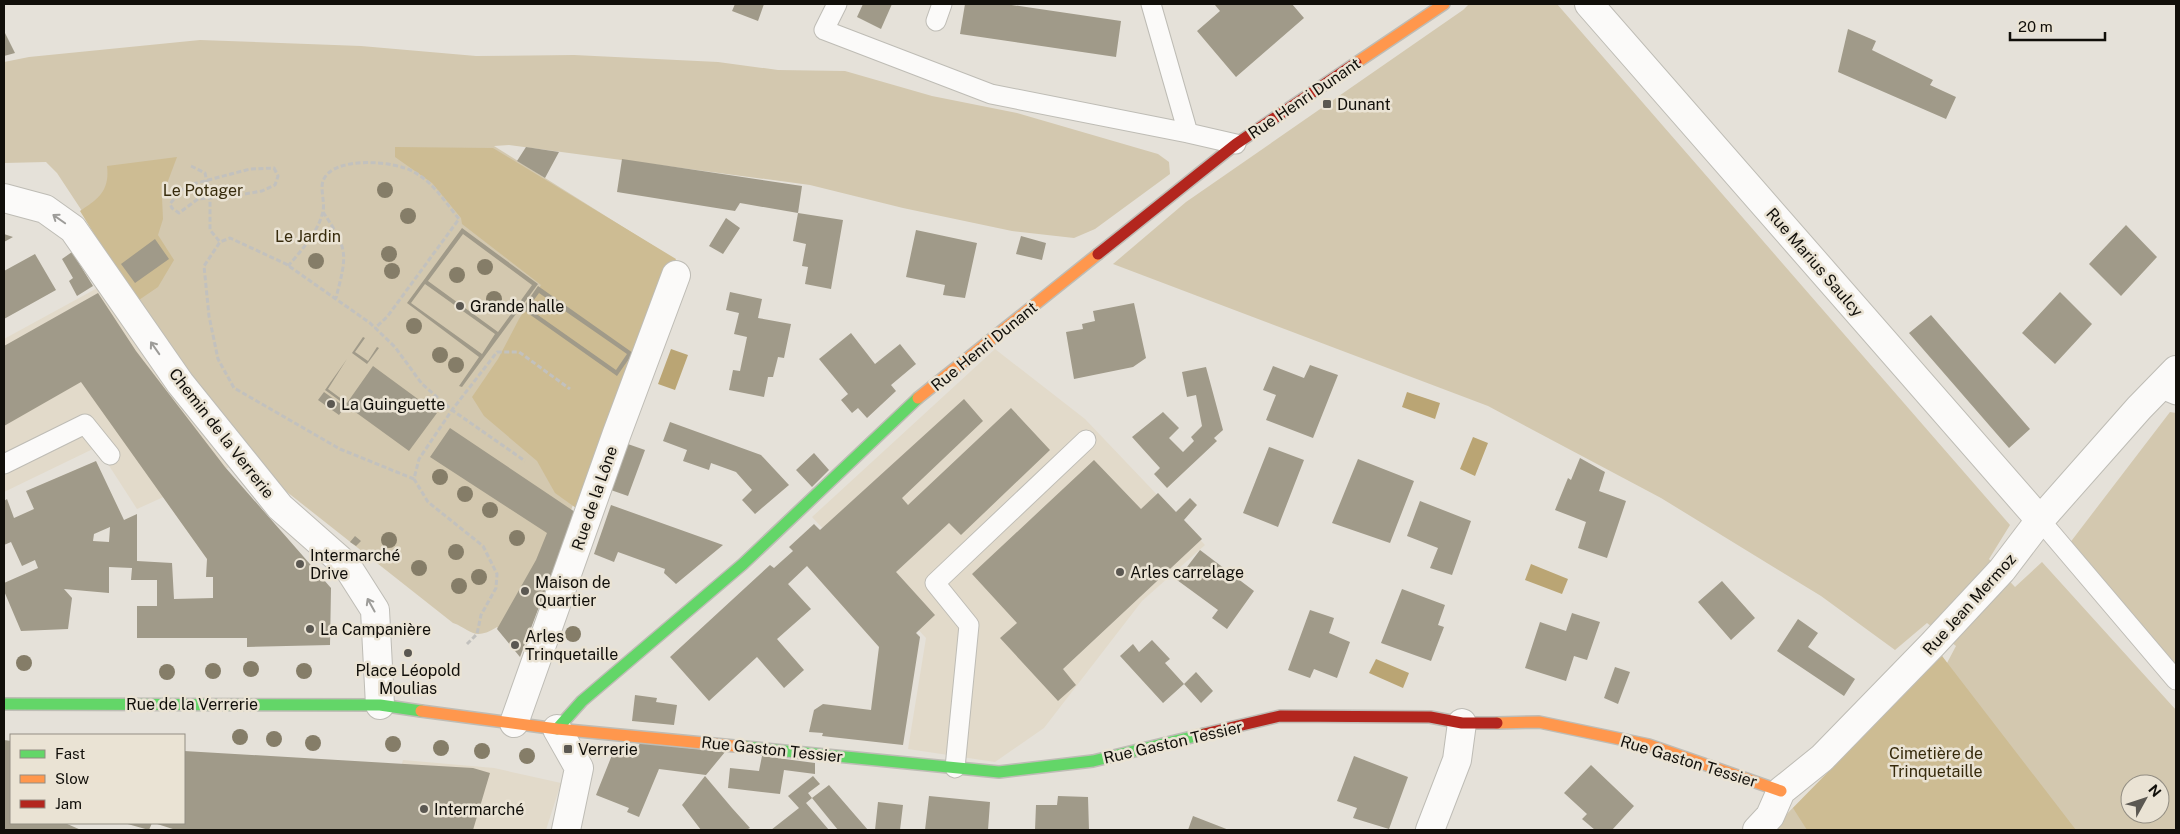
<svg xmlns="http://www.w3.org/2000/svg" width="2180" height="834" viewBox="0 0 2180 834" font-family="'Public Sans',sans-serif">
	<rect width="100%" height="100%" fill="#e5e1d9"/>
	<path fill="#e2daca" d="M101,286L232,466L137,509L97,447L4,492V339Z
		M995,349L1085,419L1205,545L1142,601L1044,728L995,762L908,749L926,638L812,517Z
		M403,760L494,768L561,783L546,830H383Z"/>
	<path fill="#d3c8af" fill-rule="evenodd" d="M1469,4H1557L2010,525L1989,559L2015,587L2042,562L2176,710V830H1771L1942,656L1947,663L1956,646L1927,623L1895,650L1821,596L1661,498L1488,406L1113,264L1186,202L1463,10ZM2130,784H2160V814H2130Z
		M200,40L361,46L476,56L574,55L718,62L778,70L845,71L932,96L1017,113L1158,154L1169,162L1170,174L1095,229L1074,238L1012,231L903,208L810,185L509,145L494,146L671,257L574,502L519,653L497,627C473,642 471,629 453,623L287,492L180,372L136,302L140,299L57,173L46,162L4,163V62L29,57Z
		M2170,412L2176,413V667L2069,544Z"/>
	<path fill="#cdbc93" d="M395,147L493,148L676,259L576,508L555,493L537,461L484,416L472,397L498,359L519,319L541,285L462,224L461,218L432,183L395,157Z
		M177,157L162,197L163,219L158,235L174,260L158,287L136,302L80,211C98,199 110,191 107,166Z
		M1942,656L2076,830H1807L1793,808Z"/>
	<path fill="#baa574" d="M671,349L688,355L675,390L658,384Z
		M1407,392L1440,403L1435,419L1402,407Z
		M1473,437L1488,443L1475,476L1460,469Z
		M1531,564L1568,579L1562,594L1525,580Z
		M1376,659L1409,673L1403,688L1369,673Z"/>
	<path fill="#a09a89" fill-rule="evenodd" d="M735,4H764L758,21L732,11Z
		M863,4H892L881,29L857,17Z
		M965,4H1005L1121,21L1116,57L960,34Z
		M1217,4H1292L1304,18L1236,77L1197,31L1220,11L1215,5Z
		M1848,29L1876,41L1872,50L1933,80L1930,85L1956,97L1946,119L1838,72Z
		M4,31L15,53L4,56Z
		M526,147L559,152L545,178L517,161Z
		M622,159L802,186L798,213L843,220L831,289L805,284L808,267L802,266L806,244L793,241L798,213L740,203L735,211L617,192Z
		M726,218L740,228L723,254L709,246Z
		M2126,225L2157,257L2121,296L2089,264Z
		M462,228L538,284L462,387L459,386L479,357L407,303ZM463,234L532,285L498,332L428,281ZM425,284L495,334L482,354L411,303Z
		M916,230L977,243L965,298L943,295L945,285L906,277Z
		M4,234L13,237L4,242Z
		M1021,236L1046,243L1042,260L1016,254Z
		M155,239L169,259L135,283L121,264Z
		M72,252L93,286L77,296L69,281L73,278L62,259Z
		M35,254L56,290L4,319V271Z
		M538,286L633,353L617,376L522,309ZM539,293L627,354L616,370L528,308Z
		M730,292L762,299L758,318L791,324L784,358L778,357L773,377H768L764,397L729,390L733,370L740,371L747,337L734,334L739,313L726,310Z
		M2060,292L2092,324L2055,364L2022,333Z
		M98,293L136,351L225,467L331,588L330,645L247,647V638H137V606H157V580H131L132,568L109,567V593L64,589L72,598L68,629L21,631L4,591V583L38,568L35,560L22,566L11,542L4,545V501L7,499L14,518L34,509L26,491L96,461L124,520L137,514V561L172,563L174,599L213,598V577H206L207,559L81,382L4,426V346ZM110,527L109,542L93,541L94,534Z
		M1134,303L1146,358L1133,367L1074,379L1066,332L1083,329L1082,324L1095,321L1093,311Z
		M1931,315L2030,429L2009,448L1909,333Z
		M851,333L875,364L900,344L916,364L891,385L896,391L867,418L858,408L852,413L841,400L848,394L819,359Z
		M363,337L365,338L355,352L368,361L377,347L379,348L367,364L352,353Z
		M347,359L328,389L347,403L373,366L437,413L409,451L325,390Z
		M1310,365L1338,375L1313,438L1266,420L1276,395L1263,390L1273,366L1304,378Z
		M1206,367L1223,430L1214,438L1217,441L1167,488L1154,474L1160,468L1132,437L1163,412L1179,428L1169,438L1183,452L1194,441L1191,437L1202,426L1196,395L1187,397L1182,372Z
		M324,392L345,407L339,415L318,400Z
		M964,399L983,421L902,498L908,505L1011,408L1050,450L961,535L949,523L896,572L935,615L916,633L920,637L903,745L822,736L823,733L809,732L814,710L823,704L871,710L879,647L807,566L788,584L811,609L777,639L804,670L784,688L757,657L709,701L670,657L770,565L774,568L793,551L789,547L814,524L820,530Z
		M670,422L761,455L789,485L755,514L742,500L752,490L736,472L711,463L709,470L683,461L687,450L663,441Z
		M450,428L575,512L520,657L497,629L536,560L547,533L430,457Z
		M625,443L645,450L628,496L608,489Z
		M1269,447L1304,460L1278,527L1243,513Z
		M814,453L829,470L812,487L796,470Z
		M1580,458L1605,472L1599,491L1626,501L1607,558L1578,548L1586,522L1555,510L1568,478L1571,480Z
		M1358,459L1414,481L1390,543L1332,523Z
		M1094,460L1141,509L1158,493L1176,512L1190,498L1197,505L1184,520L1202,539L1063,669L1076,685L1058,701L1000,638L1017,623L972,574Z
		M1420,501L1471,521L1452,575L1430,568L1438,548L1407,536Z
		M611,505L723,545L676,584L664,573L665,569L618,552L614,562L594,554Z
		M355,536L361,541L356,546L350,542Z
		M1200,550L1254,591L1227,629L1212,618L1218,610L1177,580Z
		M1722,581L1755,618L1731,640L1698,602Z
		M1402,589L1445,605L1438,625L1444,627L1431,661L1381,643Z
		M1310,610L1334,618L1329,633L1350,642L1337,678L1314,669L1310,678L1288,670Z
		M1572,613L1600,622L1587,660L1574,656L1566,681L1525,668L1540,622L1566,631Z
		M1798,619L1818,633L1808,647L1855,679L1844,696L1777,651Z
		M1152,640L1170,659L1165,663L1184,684L1196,672L1213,691L1201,703L1184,684L1163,703L1120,656L1133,644L1139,652Z
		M1615,667L1630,672L1618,704L1604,698Z
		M635,695L657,698L656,702L677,705L674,725L632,721Z
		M4,740L11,741V823H65L81,830H4Z
		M640,743L725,752L706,775L659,769L639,817L627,812L629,808L596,795L614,750L633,758Z
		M184,751L473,768L490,773L473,830H176L154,823H184Z
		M762,756L815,763V774L784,770L780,794L728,788L730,768L759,771Z
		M1354,756L1408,777L1389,829L1353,818L1357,808L1337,801Z
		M1591,765L1634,806L1612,830H1595L1582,819L1587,814L1564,793Z
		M705,776L732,808L750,828L746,830H701L682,805Z
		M813,776L820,784L808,793L812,798L806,803L829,830H771L799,808L788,796Z
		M829,785L868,830H838L812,798Z
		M929,796L990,802L988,830H925Z
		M1058,796L1088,797L1089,830H1035L1036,805H1057Z
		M878,802L903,805L900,830H875Z
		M1193,816L1229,830H1188Z
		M124,823H152L149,830Z"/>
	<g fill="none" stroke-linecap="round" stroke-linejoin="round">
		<g stroke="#bebcb5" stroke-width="21">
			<path id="lane" d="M837,4L824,30L991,94L1188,133
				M1151,4L1188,133L1236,144
				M936,21L942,4
				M2159,388L2176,395
				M4,464L85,424L110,455
				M2040,520L2176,680
				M955,768L969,625L935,583L1086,440"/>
		</g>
		<g stroke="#bebcb5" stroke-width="30">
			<path id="street" d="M1589,4L2040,520
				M4,198L45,209L73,229L180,383L280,507L347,566L375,610L380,705
				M514,723L617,433L676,275
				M557,729L579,768L566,830
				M1430,830L1457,760L1462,723
				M1757,830L1770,816L1781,791L1822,758L1932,645L2002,570L2040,520L2139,408L2176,370"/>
		</g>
		<g stroke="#bebcb5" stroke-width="14">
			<path id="fast" d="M4,704L380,705L421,711
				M557,729L582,701L743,564L918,398
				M745,747L999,772L1093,761L1204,734"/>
		</g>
		<g stroke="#bebcb5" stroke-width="14">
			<path id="slow" d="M1356,63L1444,4
				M918,398L1098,254
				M421,711L557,729L745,747
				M1497,723L1539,722L1649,745L1781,791"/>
		</g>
		<g stroke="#bebcb5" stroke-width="14">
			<path id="jam" d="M1098,254L1236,144L1356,63
				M1204,734L1280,716L1430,717L1462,723H1497"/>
		</g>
		<path stroke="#c2c1be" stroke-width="3" stroke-dasharray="5 2.5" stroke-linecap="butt" d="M191,166L205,173L210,196V230L220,242
			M274,168L278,176L275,185L262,191L233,196L198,199L179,213L172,208L170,204L180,191L193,184L250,169Z
			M323,212C349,251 347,254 336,298
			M288,266C301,251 319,231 323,211C325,202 320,189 323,181C332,155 396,161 414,172C433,182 446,203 459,219L387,317L375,328
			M414,479L340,449L234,388L218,359L209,316L204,266L220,242L230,238L286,264L370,323L395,347L422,384L452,410L525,461
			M467,644L477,634L481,615L496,588L497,574L483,546L428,502L414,479L419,459L452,410L497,352H519L570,389"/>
		<use href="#lane" stroke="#fbfaf9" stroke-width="19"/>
		<use href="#street" stroke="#fbfaf9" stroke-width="28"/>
		<use href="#fast" stroke="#63d668" stroke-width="11"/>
		<use href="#slow" stroke="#ff974d" stroke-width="11"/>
		<use href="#jam" stroke="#b3261e" stroke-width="11"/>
	</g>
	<g fill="#857d68">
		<circle cx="385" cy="190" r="8"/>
		<circle cx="408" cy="216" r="8"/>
		<circle cx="389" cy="254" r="8"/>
		<circle cx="316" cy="261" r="8"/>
		<circle cx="485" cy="267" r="8"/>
		<circle cx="392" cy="271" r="8"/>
		<circle cx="457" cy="275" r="8"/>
		<circle cx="494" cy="299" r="8"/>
		<circle cx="414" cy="326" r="8"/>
		<circle cx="440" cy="355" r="8"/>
		<circle cx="456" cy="365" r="8"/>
		<circle cx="440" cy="477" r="8"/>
		<circle cx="465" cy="494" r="8"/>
		<circle cx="490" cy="510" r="8"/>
		<circle cx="517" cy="538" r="8"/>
		<circle cx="389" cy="540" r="8"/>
		<circle cx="456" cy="552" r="8"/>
		<circle cx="419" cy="568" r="8"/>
		<circle cx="479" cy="577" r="8"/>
		<circle cx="459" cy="586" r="8"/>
		<circle cx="573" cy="634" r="8"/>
		<circle cx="24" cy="663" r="8"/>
		<circle cx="251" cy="669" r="8"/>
		<circle cx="213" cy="671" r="8"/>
		<circle cx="304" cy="671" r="8"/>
		<circle cx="167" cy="672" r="8"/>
		<circle cx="240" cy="737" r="8"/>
		<circle cx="274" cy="739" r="8"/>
		<circle cx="313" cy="743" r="8"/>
		<circle cx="393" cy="744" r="8"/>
		<circle cx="441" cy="748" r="8"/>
		<circle cx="482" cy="751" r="8"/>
		<circle cx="527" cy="756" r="8"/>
	</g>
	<defs><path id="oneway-shaft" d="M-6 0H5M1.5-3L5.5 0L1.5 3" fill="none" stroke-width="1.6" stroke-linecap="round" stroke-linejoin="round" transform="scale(1.25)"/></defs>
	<g stroke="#9d9c99">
		<use href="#oneway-shaft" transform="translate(59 219) rotate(-145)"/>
		<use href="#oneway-shaft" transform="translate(155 348) rotate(-125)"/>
		<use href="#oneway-shaft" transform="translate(371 605) rotate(-119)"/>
	</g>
	<g fill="#5b5852" stroke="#eae3d4" stroke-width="2">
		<rect x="1322" y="99" width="10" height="10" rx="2.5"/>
		<circle cx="460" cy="306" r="5"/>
		<circle cx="331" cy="404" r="5"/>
		<circle cx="300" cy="564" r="5"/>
		<circle cx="1120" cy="572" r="5"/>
		<circle cx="525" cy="591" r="5"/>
		<circle cx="310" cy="629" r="5"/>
		<circle cx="515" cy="645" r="5"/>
		<circle cx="408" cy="653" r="5"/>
		<rect x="563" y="744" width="10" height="10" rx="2.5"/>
		<circle cx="424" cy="809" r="5"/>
	</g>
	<g text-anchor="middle" stroke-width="5" stroke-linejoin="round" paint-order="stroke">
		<g font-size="16" fill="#110f0a" stroke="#eae3d4">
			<text transform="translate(1304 98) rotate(-34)" y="6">Rue Henri Dunant</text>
			<text transform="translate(1815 262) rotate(49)" y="6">Rue Marius Saulcy</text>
			<text transform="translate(984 346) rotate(-39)" y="6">Rue Henri Dunant</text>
			<text transform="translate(222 433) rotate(52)" y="6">Chemin de la Verrerie</text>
			<text transform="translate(594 498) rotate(-71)" y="6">Rue de la Lône</text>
			<text transform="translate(1969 604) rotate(-48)" y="6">Rue Jean Mermoz</text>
			<text x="192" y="710">Rue de la Verrerie</text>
			<text transform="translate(1173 742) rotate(-13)" y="6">Rue Gaston Tessier</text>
			<text transform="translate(772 749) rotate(6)" y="6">Rue Gaston Tessier</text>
			<text transform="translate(1689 761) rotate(17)" y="6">Rue Gaston Tessier</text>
		</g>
		<g font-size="16" fill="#110f0a" stroke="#eae3d4" text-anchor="start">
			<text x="1337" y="110">Dunant</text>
			<text x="470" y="312">Grande halle</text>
			<text x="341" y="410">La Guinguette</text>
			<text x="310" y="561">Intermarché<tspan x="310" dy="18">Drive</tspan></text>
			<text x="1130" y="578">Arles carrelage</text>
			<text x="535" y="588">Maison de<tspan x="535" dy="18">Quartier</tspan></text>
			<text x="320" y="635">La Campanière</text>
			<text x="525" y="642">Arles<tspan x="525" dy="18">Trinquetaille</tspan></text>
			<text x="408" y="676" text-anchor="middle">Place Léopold<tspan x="408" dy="18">Moulias</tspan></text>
			<text x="578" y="755">Verrerie</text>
			<text x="434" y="815">Intermarché</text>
		</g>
		<g font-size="16" fill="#372b0c" stroke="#eae3d4">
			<text x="203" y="196">Le Potager</text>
			<text x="308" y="242">Le Jardin</text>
			<text x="1936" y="759">Cimetière de<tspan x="1936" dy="18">Trinquetaille</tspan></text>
		</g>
	</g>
	<rect width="2180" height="834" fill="none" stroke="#110f0a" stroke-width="10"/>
	<rect x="10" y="734" width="175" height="90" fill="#eae3d4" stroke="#938e83"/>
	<rect x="20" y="750" width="25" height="8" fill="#63d668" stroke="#938e83"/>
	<text x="55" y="759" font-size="15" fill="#110f0a">Fast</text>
	<rect x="20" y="775" width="25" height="8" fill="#ff974d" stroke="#938e83"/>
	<text x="55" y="784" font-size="15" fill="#110f0a">Slow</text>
	<rect x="20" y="800" width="25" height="8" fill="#b3261e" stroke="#938e83"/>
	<text x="55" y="809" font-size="15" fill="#110f0a">Jam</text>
	<g transform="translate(2145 799) rotate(50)"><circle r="24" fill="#eae3d4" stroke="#938e83"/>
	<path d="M0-4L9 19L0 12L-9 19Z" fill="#5b5852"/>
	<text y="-8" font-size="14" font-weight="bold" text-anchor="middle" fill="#110f0a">N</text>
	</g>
	<path d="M2010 32v8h95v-8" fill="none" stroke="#110f0a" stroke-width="2.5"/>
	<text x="2018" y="32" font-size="15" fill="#110f0a" stroke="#eae3d4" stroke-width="4" paint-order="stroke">20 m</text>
</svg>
